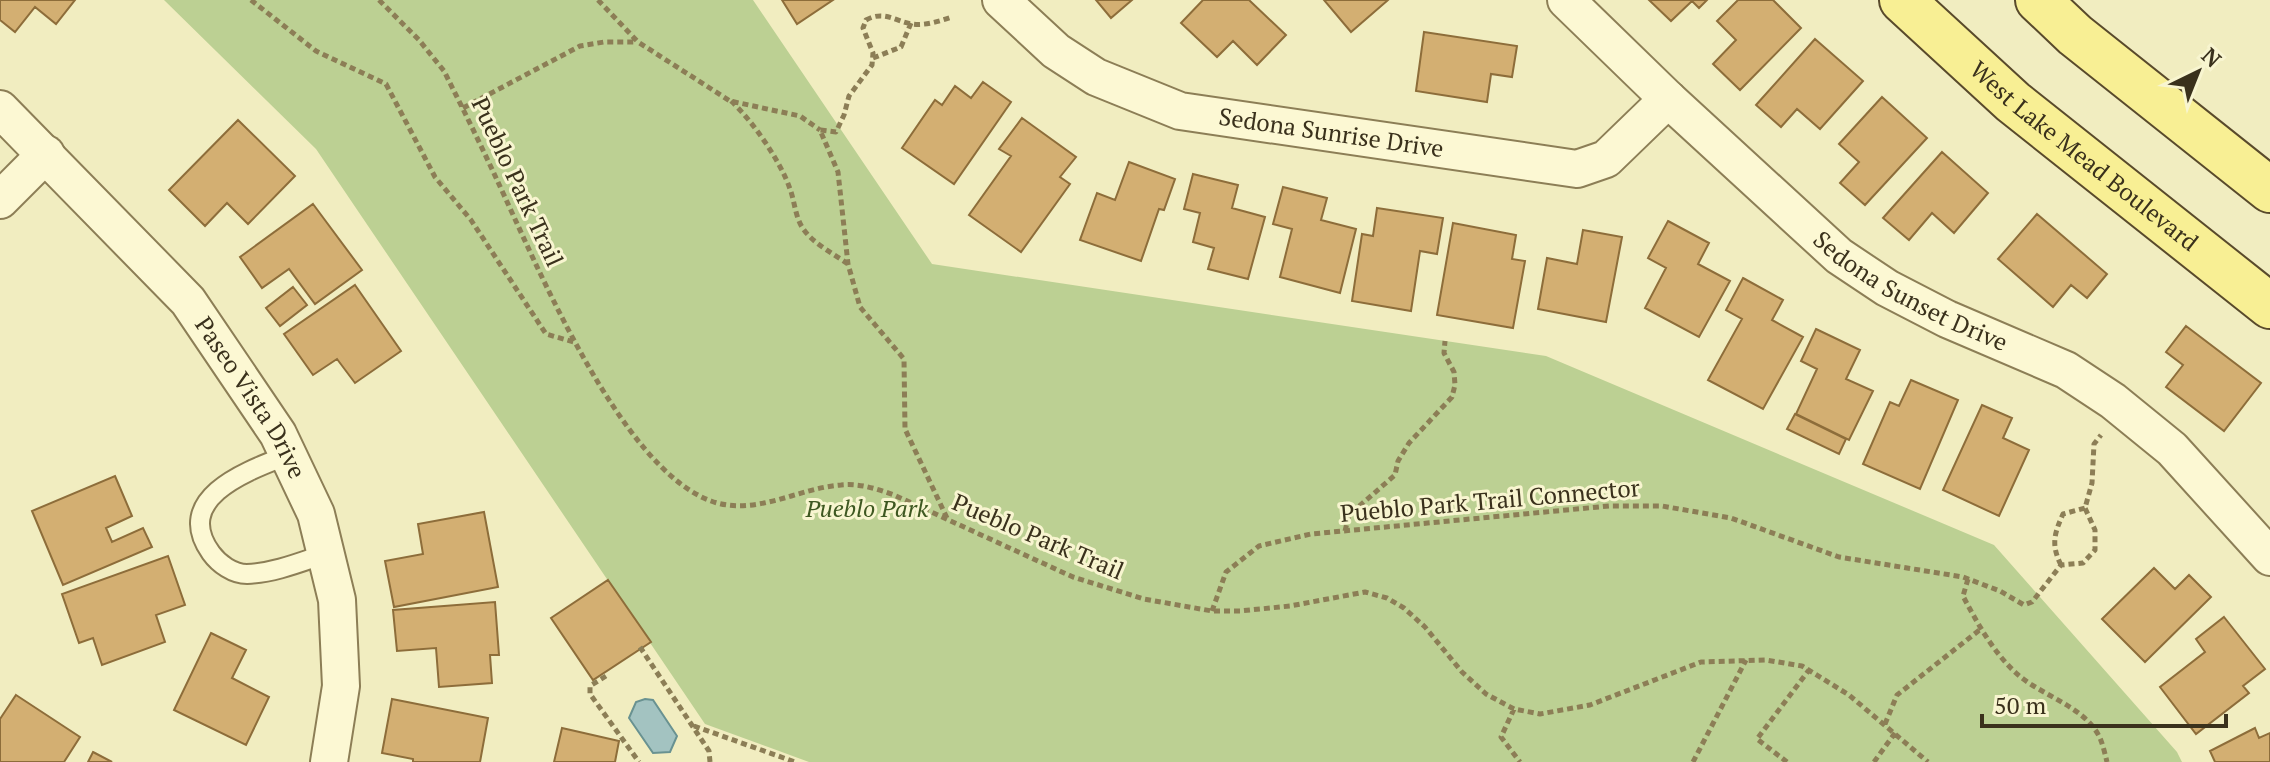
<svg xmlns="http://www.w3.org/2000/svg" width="2270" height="762" viewBox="0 0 2270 762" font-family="'PT Serif',serif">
	<rect width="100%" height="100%" fill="#f1edc0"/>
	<path fill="#bcd093" d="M164,0H753L932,264L1546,356L1994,545L2177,752L2182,762H809L705,724L316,149Z"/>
	<path fill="#a3c3c1" stroke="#699291" stroke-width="2" d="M645,699L653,700L677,736L670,752L653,753L629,718L636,702Z"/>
	<path fill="#d3af72" stroke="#8d6d3a" stroke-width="2" d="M0,0H75L56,24L35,7L15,32L0,20Z
		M782,0H833L797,24Z
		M1096,0H1132L1111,18Z
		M1203,0H1249L1286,35L1257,65L1233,41L1217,57L1181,23Z
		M1324,0H1388L1351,32Z
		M1649,0H1707L1699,8L1692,1L1671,21Z
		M1738,0H1773L1801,28L1740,90L1713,64L1736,40L1717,21Z
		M1424,32L1517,46L1512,77L1491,74L1487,102L1416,91Z
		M1815,39L1863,81L1820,129L1797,109L1781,127L1756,105Z
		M983,82L1011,102L954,184L902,148L935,100L942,105L955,86L971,98Z
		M1882,97L1927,138L1865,205L1840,183L1859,162L1839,144Z
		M1022,118L1076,157L1060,177L1070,184L1021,252L969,215L1011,156L999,149Z
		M238,120L295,176L248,224L227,203L205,226L169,190Z
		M1942,152L1988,193L1954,233L1932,213L1909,240L1883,218Z
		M1129,162L1175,179L1164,210L1159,209L1141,261L1080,240L1097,193L1115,200Z
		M1193,174L1238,185L1232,208L1265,217L1248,279L1208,269L1214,248L1193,242L1200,213L1184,209Z
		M1283,187L1327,198L1321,220L1356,229L1340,293L1280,277L1292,229L1273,224Z
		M313,204L362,270L315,304L289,269L262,288L240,257Z
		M1377,208L1443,218L1437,254L1420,251L1411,311L1352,301L1362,234L1373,236Z
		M2037,214L2107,274L2087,298L2071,285L2053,307L1998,259Z
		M1668,221L1709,243L1698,264L1730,281L1699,337L1645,308L1666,268L1648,258Z
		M1453,223L1516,235L1512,259L1525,261L1513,328L1437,315Z
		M1583,230L1622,237L1606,322L1538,309L1547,258L1577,264Z
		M1743,278L1783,300L1772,320L1803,337L1763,409L1708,380L1742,319L1726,310Z
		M355,285L401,351L355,383L337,359L313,375L284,334Z
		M293,287L307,305L280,326L266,308Z
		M2186,326L2261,383L2224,431L2166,387L2183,365L2166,352Z
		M1816,329L1860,350L1846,379L1873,391L1849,440L1796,414L1817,369L1801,361Z
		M1911,380L1958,400L1920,489L1863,464L1890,402L1899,406Z
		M1982,405L2012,418L2003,438L2029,450L1999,516L1943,490Z
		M1795,414L1846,439L1839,454L1787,429Z
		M115,476L132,516L106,528L112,542L143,528L152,547L63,585L32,511Z
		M484,512L498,587L394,607L385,561L423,554L418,524Z
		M168,556L185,605L156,615L165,642L102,665L93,638L79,643L62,594Z
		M2154,568L2175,589L2189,575L2211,597L2145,662L2102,619Z
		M608,580L651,642L593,680L551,618Z
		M495,602L499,655H490L492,683L439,687L436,648L397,651L393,610Z
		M2224,617L2265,669L2243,686L2249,693L2196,734L2160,687L2205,652L2196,639Z
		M211,633L246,650L232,678L269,697L246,745L174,710Z
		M16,695L80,737L64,762H0V719Z
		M392,699L488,718L480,762H413V759L382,753Z
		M562,728L619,741L615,762H554Z
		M2255,728L2259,738L2270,733V762H2215L2210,751Z
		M93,752L112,762H88Z"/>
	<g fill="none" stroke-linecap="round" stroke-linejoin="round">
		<g stroke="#8c7e56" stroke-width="22">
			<path id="lane" d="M288,455C250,470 171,497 211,553C219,564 233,574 247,574C274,573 301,562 325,554"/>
		</g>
		<g stroke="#8c7e56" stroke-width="40">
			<g id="street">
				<path id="s1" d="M1001,0L1056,51L1096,77L1180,111L1577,169L1606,159L1668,99"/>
				<path id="s2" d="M1566,0L1668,99L1839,256L1887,288L1947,319L2066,370L2113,401L2172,449L2270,557"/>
				<path id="s3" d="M0,109L188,301L278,434L316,514L337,600L341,686L329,762"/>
				<path d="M0,200L46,154"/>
			</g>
		</g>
		<g stroke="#594a2b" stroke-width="48">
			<g id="primary">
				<path id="s4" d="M1902,0L2013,102L2270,306"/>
				<path d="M2038,0L2075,35L2270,190"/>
			</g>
		</g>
		<path stroke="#8c7e56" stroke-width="5" stroke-dasharray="6 4" stroke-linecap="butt" d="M251,0L316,51L386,84L435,177L471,220L546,334L574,342
			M379,0L419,40L444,71C462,107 480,143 497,180C537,265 620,468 711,501C755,517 798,488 841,485C860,483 877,489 894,495L1073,577L1144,599L1212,611H1240L1290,606L1365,592L1387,598L1404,608L1425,627L1462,672L1486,694L1514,709L1540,714L1590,705L1701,662L1766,660L1802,666L1849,695L1928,762
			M598,0L638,42L730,101L800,116L820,130
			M873,58L901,47L911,23
			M731,101C752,120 781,162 790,189C795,202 795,218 804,230C814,244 834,254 848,264
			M463,108L580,46L604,42H637
			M947,518L905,429L904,359L860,307L848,264L838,172L820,130L836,132L844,115L849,96L872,65L873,53L863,28L866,20C884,10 894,21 912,24C925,26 940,21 952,17
			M1345,531L1349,515L1395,475L1398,461L1409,443L1452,397L1455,385L1454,372L1444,353L1445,341
			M2061,565C2051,545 2054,534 2063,514L2085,508
			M1968,579L1963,596C1977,623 1994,653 2016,673C2041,696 2085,706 2100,738C2103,745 2105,754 2107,762
			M1212,611L1226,572L1259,546L1311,534L1609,506H1662L1731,518L1839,557L1963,577L2000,591L2024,605L2032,602L2061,565L2083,563L2095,550V530L2085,508L2092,483L2094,444L2101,435
			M640,647L709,751L710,762
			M606,676L590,686V694L639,762
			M1514,709L1501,737L1520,762
			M1885,724L1897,695L1982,628
			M694,726L795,762
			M1693,762L1746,660
			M1787,762L1757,739L1809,670
			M1874,762L1895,733"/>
		<use href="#lane" stroke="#fcf8d3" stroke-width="18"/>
		<use href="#street" stroke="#fcf8d3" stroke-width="36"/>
		<use href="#primary" stroke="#f8ef94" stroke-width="44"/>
	</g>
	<g text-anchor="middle" stroke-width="6" stroke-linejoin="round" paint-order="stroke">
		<g font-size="24" fill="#3a311c" stroke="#f8f5d0">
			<text dy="8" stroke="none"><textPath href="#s1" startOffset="366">Sedona Sunrise Drive</textPath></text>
			<text dy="8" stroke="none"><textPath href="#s4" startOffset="240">West Lake Mead Boulevard</textPath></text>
			<text transform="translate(517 182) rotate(65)" y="8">Pueblo Park Trail</text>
			<text dy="8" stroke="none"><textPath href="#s2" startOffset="454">Sedona Sunset Drive</textPath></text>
			<text dy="8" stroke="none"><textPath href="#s3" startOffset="384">Paseo Vista Drive</textPath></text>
			<text transform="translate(1490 501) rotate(-5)" y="8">Pueblo Park Trail Connector</text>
			<text transform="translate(1038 537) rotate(23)" y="8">Pueblo Park Trail</text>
		</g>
		<g font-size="24" font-style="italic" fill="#3e5821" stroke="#f8f5d0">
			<text x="867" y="517">Pueblo Park</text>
		</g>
	</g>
	<g transform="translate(2198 72) rotate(43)" stroke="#f8f5d0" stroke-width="6" paint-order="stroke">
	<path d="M0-6L14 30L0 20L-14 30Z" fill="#3a311c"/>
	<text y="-12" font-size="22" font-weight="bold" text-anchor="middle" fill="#3a311c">N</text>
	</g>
	<path d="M1982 714v12h244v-12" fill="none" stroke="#3a311c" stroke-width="4"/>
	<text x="1994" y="714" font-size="24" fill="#3a311c" stroke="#f8f5d0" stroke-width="6" paint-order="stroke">50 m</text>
</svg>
